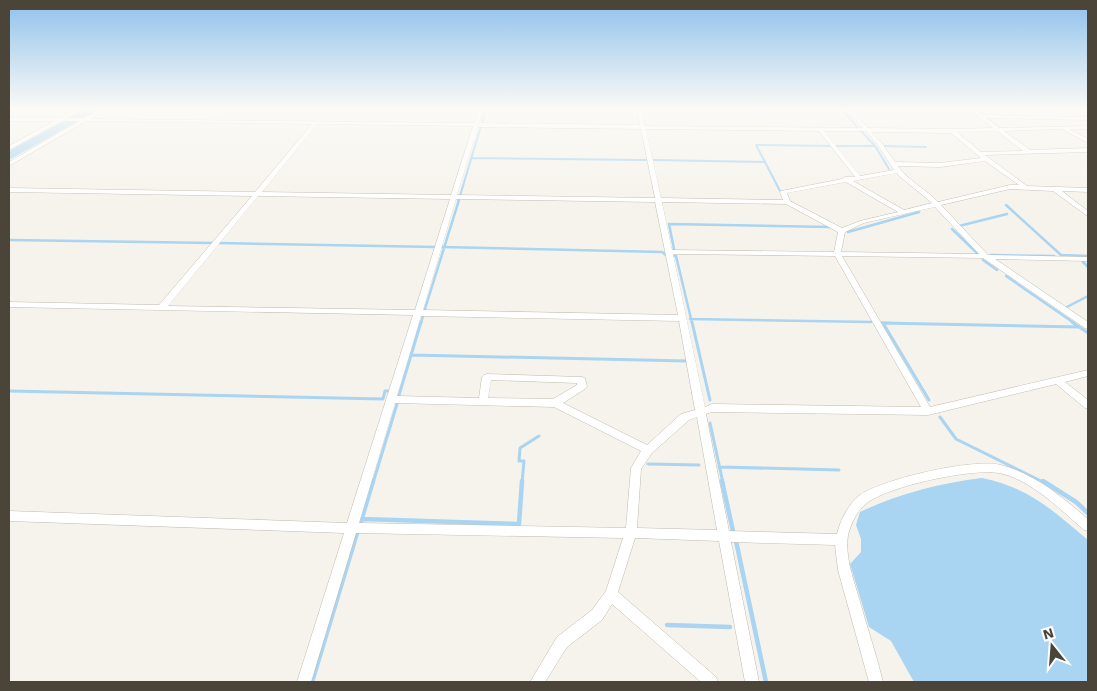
<svg xmlns="http://www.w3.org/2000/svg" width="1097" height="691" viewBox="0 0 1097 691" font-family="'Work Sans',sans-serif">
	<rect width="100%" height="100%" fill="#f6f3ec"/>
	<path fill="#a9d4f2" d="M88,108H101L9,160V151Z
		M982,478C1030,488 1052,510 1088,540V682H914L891,641L869,627L850,564L861,552V539L856,525L860,512C898,494 940,483 982,478Z"/>
	<g fill="none" stroke-linecap="round" stroke-linejoin="round">
		<path stroke="#a9d4f2" stroke-width="2" d="M841,108L859,129
			M974,108L983,115
			M986,118L1000,128
			M482,124L486,108
			M861,131L875,146L889,169
			M836,146H874
			M884,146L926,147
			M471,158L646,160
			M653,160L765,162L756,145L831,146
			M765,162L780,191
			M460,196L481,126
			M458,202L459,199"/>
		<path stroke="#a9d4f2" stroke-width="2.5" d="M1006,205L1061,255
			M959,226L1007,214
			M952,229L978,254
			M848,232L919,212
			M9,240L213,243
			M219,243L435,247
			M442,247L662,252L666,255
			M674,249L669,224L830,227
			M991,255L1054,256
			M1061,255L1088,256
			M674,256H676L692,323
			M983,260L997,270
			M1083,262L1088,267
			M1006,276L1074,323
			M1065,308L1088,296
			M425,309L459,200
			M690,319L871,322
			M421,323L423,316
			M881,323H892"/>
		<path stroke="#a9d4f2" stroke-width="3" d="M692,322L710,400
			M1072,322L1088,333
			M881,323L1079,327
			M883,323L929,400
			M411,355L686,361
			M9,391L383,399L385,391H390
			M399,395L421,322
			M940,417L956,439L1045,483
			M710,423L723,483
			M648,464L699,465
			M719,467L839,470
			M373,483L397,404
			M522,483L524,461H519L520,448L539,436"/>
		<path stroke="#a9d4f2" stroke-width="4.5" d="M722,481L733,531
			M1043,481L1076,502L1088,513
			M362,519L519,524L522,481
			M361,521L373,481
			M736,541L766,682
			M667,625L730,627
			M312,682L357,533"/>
		<g stroke="#c2bbae" stroke-width="1">
			<path id="street" d="M77,108H84L67,118H84L102,108H108L91,119L474,123L478,108H483L479,123L640,125L637,108H642L645,126L863,128L845,108H850L868,128L952,129L993,128L968,108H974L982,115L1088,117V120L986,118L1000,128L1088,126V129H1069L1088,139V143L1062,129L1004,131L1030,150L1088,148V152L985,155L1027,186L1088,188V192L1062,191L1088,211V216L1086,215L1053,191L1010,189L941,205L988,255L1088,257V261L995,259L1088,322V329L1085,328L983,258L842,256L930,407L1088,370V376L1065,382L1088,400V409L1085,408L1056,384L928,415L712,412L706,414L729,531L837,534C840,521 848,504 860,495C883,479 973,458 1001,465C1035,474 1062,497 1088,519V531L1084,530C1061,510 1030,479 999,473C973,468 888,486 867,503C857,510 851,524 848,535C845,555 852,575 858,595C866,624 876,653 883,682H869L838,570L835,545L731,542L759,682H745L719,541L635,538L618,592L716,677L718,682H701L612,604L602,620L567,647L545,682H530L557,637L592,610L606,591L623,538L356,533L311,682H297L344,533L9,521V511L347,523L413,315L9,307V302L159,305L252,196L9,192V188L255,192L312,124L86,121L9,166V162L79,121H62L9,150V146L54,121H9V118H60ZM317,124L473,126L451,195L262,192ZM478,127L641,129L655,198L457,195ZM646,129L819,131L855,177H845L842,179L781,191L780,192L783,200L661,198ZM824,131H866L877,144L894,170L860,176ZM997,131L1023,151L981,152L957,132ZM871,132L951,133L981,158L940,163L895,162L881,142ZM985,161L1019,185H1010L938,202C926,189 908,181 898,166L940,167ZM897,173L899,176L932,203L904,210L853,181ZM846,182L898,212L860,221L842,228L790,201L787,193ZM258,196L450,199L415,310L168,306ZM456,199L655,202L678,315L423,310ZM662,202L786,204L838,232L834,252L672,250ZM935,207L979,254L841,252L845,232L864,223ZM673,254L835,256L921,407L712,404L705,407ZM421,316L679,321L695,410L681,414L647,445L563,403L585,389L587,387L585,378L582,377L487,374L484,375L482,377L479,398L397,396ZM491,380L577,383V385L553,399L488,398ZM395,403L554,407L641,451L631,468L626,528L359,523ZM697,417L717,530L637,528L641,469L652,453L689,420Z"/>
		</g>
		<use href="#street" fill="#fff" fill-rule="evenodd"/>
	</g>
	<linearGradient id="sky" x2="0" y2="1"><stop stop-color="#8fc1ec"/><stop offset="0.53" stop-color="#fbfaf6"/><stop offset="1" stop-color="#fbfaf6" stop-opacity="0"/></linearGradient>
	<rect width="1097" height="205" fill="url(#sky)"/>
	<rect width="1097" height="691" fill="none" stroke="#4b4439" stroke-width="20"/>
	<g transform="translate(1052 646) rotate(343)" stroke="#ffffff" stroke-width="4" paint-order="stroke">
	<path d="M0-4L9 19L0 12L-9 19Z" fill="#4b4439"/>
	<text y="-8" font-size="14" font-weight="bold" text-anchor="middle" fill="#4b4439">N</text>
	</g>
</svg>
